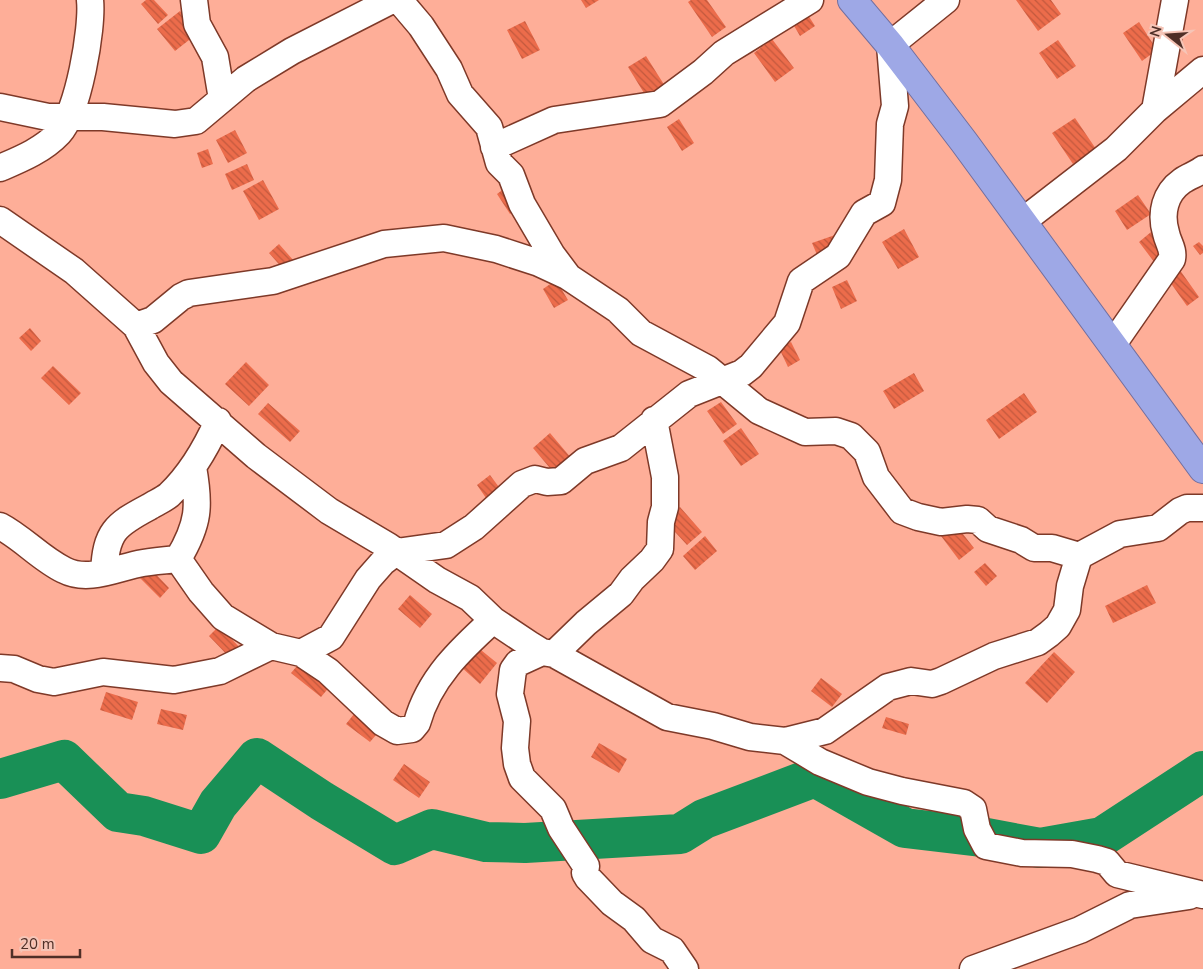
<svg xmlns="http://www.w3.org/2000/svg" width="1203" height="969" viewBox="0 0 1203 969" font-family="'Nunito Sans',sans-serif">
	<defs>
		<pattern id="building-back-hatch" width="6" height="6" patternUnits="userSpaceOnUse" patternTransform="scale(1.25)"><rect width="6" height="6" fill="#ec6c4b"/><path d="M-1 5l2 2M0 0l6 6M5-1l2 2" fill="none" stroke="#c2593e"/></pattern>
	</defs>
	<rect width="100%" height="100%" fill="#feae98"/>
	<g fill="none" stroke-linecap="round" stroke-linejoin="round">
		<path stroke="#199056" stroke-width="40" d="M0,779L64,760L118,812L144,816L201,834L218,804L257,758L322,801L395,845L432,829L486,842L525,843L680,834L704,819L815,777L905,828L981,837L1040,848L1102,837L1203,771"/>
	</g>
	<path fill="url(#building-back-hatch)" d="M146,0H154L168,15L158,24L141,4Z
		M581,0H599L586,8Z
		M691,0H707L726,27L712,37L688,2Z
		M1016,0H1051L1061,14L1038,31Z
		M180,11L198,33L175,51L157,29Z
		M808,15L815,26L800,36L793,24Z
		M525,21L540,50L522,59L507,30Z
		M1139,22L1157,50L1142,61L1123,33Z
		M772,39L794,68L775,82L754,53Z
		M1058,40L1076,66L1057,79L1039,53Z
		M646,56L670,94L652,106L628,67Z
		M1075,118L1096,149L1073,164L1052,133Z
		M679,119L694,143L682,151L667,127Z
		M235,130L247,153L228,163L216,140Z
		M208,149L213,164L202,168L197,153Z
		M247,164L254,180L232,190L225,174Z
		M263,180L279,209L259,220L243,191Z
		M505,188L519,208L510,214L497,194Z
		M1138,195L1151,214L1127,230L1115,211Z
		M904,229L919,257L898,269L882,242Z
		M1151,232L1170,257L1158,267L1139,242Z
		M835,235L839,250L818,257L812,243Z
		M1199,242L1203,246V253L1200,255L1193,246Z
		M279,244L294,261L284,270L269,253Z
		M1177,266L1199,297L1187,306L1165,275Z
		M556,280L568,300L554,308L543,289Z
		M847,280L857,301L841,309L832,287Z
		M30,328L41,341L31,351L19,338Z
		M791,342L800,360L788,367L779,348Z
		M246,362L269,385L249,406L225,384Z
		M53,366L81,393L69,405L41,378Z
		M914,373L924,391L894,409L883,391Z
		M1024,393L1037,412L999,439L986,420Z
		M721,402L737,424L723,434L707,411Z
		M268,403L300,431L290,442L258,414Z
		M741,428L759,454L741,466L723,441Z
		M550,433L577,465L560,480L533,448Z
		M490,475L507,498L493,508L477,485Z
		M680,507L702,532L687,545L665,521Z
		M955,524L974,548L959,560L941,536Z
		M705,536L717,551L695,570L683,556Z
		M985,563L997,576L986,586L974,572Z
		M148,566L169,588L160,598L138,576Z
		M1147,585L1156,603L1113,623L1105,606Z
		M410,595L432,614L420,628L398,609Z
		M219,626L243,651L233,661L209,636Z
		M476,646L497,663L480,684L460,666Z
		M1054,652L1075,672L1047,703L1025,683Z
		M302,660L331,685L321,697L291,673Z
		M821,678L842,694L832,707L811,691Z
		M106,692L138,702L132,720L100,710Z
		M161,709L187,715L183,730L157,724Z
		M358,709L382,728L370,742L346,724Z
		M886,717L909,724L906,735L882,728Z
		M599,743L627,759L619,773L591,757Z
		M404,764L430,782L419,798L393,780Z"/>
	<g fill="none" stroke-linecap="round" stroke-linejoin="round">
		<g stroke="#7e3928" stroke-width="29">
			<path id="minor" d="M194,0L197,24L215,57L222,99
				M399,0L421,26L449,69L460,94L489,127L499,163L511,175L522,204L552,255L567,275
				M0,107L48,117H103L175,124L196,121L246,79L292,51L392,0
				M1155,110L1203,70
				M494,147L554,120L660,104L703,72L724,53L810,0
				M0,168C21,159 43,150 59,133C78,113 93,28 90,0
				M0,220L74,271L136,326L156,363L171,382L256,456L329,511L388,546L437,580L470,598L493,620L529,644L542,652L554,654L667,717L713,726L750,737L785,741L820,762L868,782L902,791L964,803L973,809L977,829L986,846L1022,853L1072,854L1097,859L1107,862L1117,874L1203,895
				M1023,221L1116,149L1155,110L1175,0
				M136,326L153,320L181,297L189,293L273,281L384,244L444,238L496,249L539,263L567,276L618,310L641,333L708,369L759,411L805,432L836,431L851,436L867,452L876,477L902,511L918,517L941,522L967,519L978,520L988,529L1021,540L1034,548H1052L1079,556
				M1113,344L1172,259C1174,249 1168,243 1166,233C1160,213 1165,193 1182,181C1189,176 1197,174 1203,169
				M193,467C200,506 199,524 178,559L201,592L223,617L271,646
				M0,526C23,538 41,559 64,570C89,583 118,567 143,563C155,561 167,560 178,559
				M104,572C106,532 115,525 149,507C155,503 163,500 169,495C191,474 206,448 218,421
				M542,652L518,663L513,670L510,694L517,721L515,748L517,764L522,778L553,809L561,828L586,866L585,873L588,878L612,903L634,919L652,940L672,950L685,969
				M301,653L328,671L383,723L397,731L412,729L417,723C429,679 460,650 493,620
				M554,654L586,623L621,594L632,579L652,560L660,549L661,522L665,507V477L654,420
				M0,668L14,669L38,679L54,682L103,672L174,680L220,671L271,646L301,653L331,637L368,579L383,562L396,552L446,545L474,527L522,484L535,479L547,482L561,481L585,461L621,448L689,394L742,373L751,366L787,323L801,281L838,256L864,213L882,203L888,180L890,124L895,106L890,45L946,0
				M785,741L825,731L888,687L911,681L932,684L941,681L994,656L1038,642L1049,634L1058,626L1067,610L1070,586L1079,556L1120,534L1158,528L1180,511L1187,508H1203
				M973,969L1080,930L1130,905L1189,896"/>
		</g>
		<g stroke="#726f9f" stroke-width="30">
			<path id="trunk" d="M852,0L890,45L964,142L1203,469"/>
		</g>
		<use href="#minor" stroke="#fff" stroke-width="26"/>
		<use href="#trunk" stroke="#9ea8e6" stroke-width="28"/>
	</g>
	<g transform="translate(1168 35) rotate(287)" stroke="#f6c5b7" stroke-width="4" paint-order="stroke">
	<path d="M0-4L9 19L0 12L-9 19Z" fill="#4f2f27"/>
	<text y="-8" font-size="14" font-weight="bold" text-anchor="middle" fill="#4f2f27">N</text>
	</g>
	<path d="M12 949v8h68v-8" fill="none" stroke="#4f2f27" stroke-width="2.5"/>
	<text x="20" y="949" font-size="15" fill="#4f2f27" stroke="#f6c5b7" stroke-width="4" paint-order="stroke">20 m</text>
</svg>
